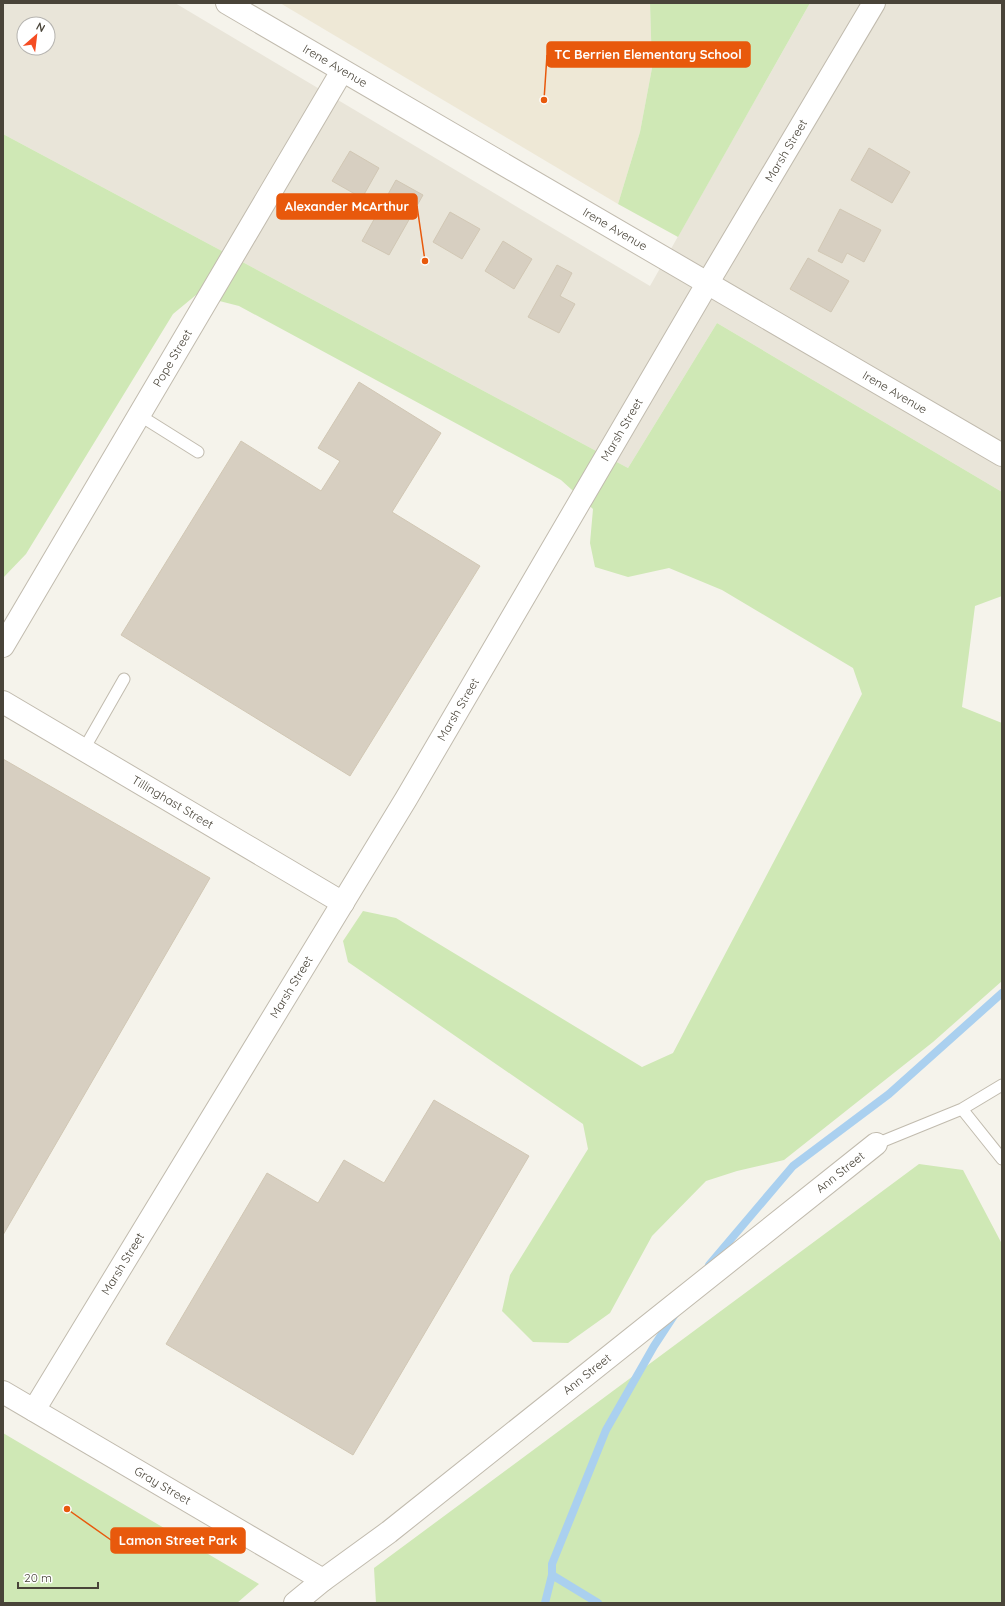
<svg xmlns="http://www.w3.org/2000/svg" width="1005" height="1606" viewBox="0 0 1005 1606" font-family="Quicksand,sans-serif">
	<rect width="100%" height="100%" fill="#f5f3eb"/>
	<path fill="#e9e5d9" fill-rule="evenodd" d="M3,3H175L650,286L810,3H1002V492L717,323L628,468L3,134ZM24,24H48V48H24Z"/>
	<path fill="#eee8d6" d="M280,3H650L652,68L640,132L618,204Z"/>
	<path fill="#cfe8b5" d="M650,3H810L678,237L618,204L640,132L652,68Z
		M3,134L628,468L717,323L1002,492V596L975,606L962,707L1002,723V981L933,1042L784,1160L737,1171L706,1181L652,1236L610,1313L568,1343L533,1342L502,1311L510,1275L588,1149L583,1124L348,962L343,941L363,911L396,918L642,1067L673,1053L862,694L853,668L722,590L669,568L628,577L595,567L590,543L593,509L561,480L239,306L196,295L173,314L26,554L3,578Z
		M919,1164L963,1170L1002,1244V1603H376L374,1568Z
		M3,1433L259,1584L237,1603H3Z"/>
	<g fill="none" stroke-linecap="round" stroke-linejoin="round">
		<path stroke="#aad0ef" stroke-width="8" d="M709,1265L793,1166L889,1094L1002,993
			M552,1575L598,1603
			M545,1603L552,1575V1564L606,1430L654,1346L675,1314"/>
	</g>
	<path fill="#d7cfc1" stroke="#d1c7b4" d="M869,148L910,172L892,203L851,180Z
		M350,151L379,168L362,198L332,181Z
		M396,180L423,195L389,255L362,241Z
		M840,209L881,230L864,262L847,253L842,263L818,251Z
		M450,212L480,229L462,259L433,242Z
		M503,241L532,259L514,289L485,271Z
		M808,258L849,281L831,312L790,289Z
		M557,265L572,273L560,296L575,304L559,333L528,317Z
		M359,382L441,433L392,512L480,566L350,776L121,635L241,441L321,491L340,461L318,448Z
		M3,759L210,878L3,1235Z
		M434,1100L529,1156L353,1455L166,1344L267,1173L318,1203L344,1160L384,1183Z"/>
	<g fill="none" stroke-linecap="round" stroke-linejoin="round">
		<g stroke="#c1bbae" stroke-width="13">
			<path id="lane" d="M139,415L198,452
				M84,749L124,679
				M962,1109L1002,1159
				M876,1144L962,1109L1002,1085"/>
		</g>
		<g stroke="#c1bbae" stroke-width="24">
			<g id="street">
				<path id="s1" d="M227,3L1002,455"/>
				<path id="s2" d="M3,646L342,71"/>
				<path id="s3" d="M3,702L343,903"/>
				<path id="s4" d="M3,1392L323,1580"/>
				<path id="s5" d="M34,1410L406,799L707,284L874,3"/>
				<path id="s6" d="M295,1603L323,1580L389,1532L876,1144"/>
			</g>
		</g>
		<use href="#lane" stroke="#fff" stroke-width="11"/>
		<use href="#street" stroke="#fff" stroke-width="22"/>
	</g>
	<g text-anchor="middle" stroke-width="3.5" stroke-linejoin="round" paint-order="stroke">
		<g font-size="12" fill="#494439" stroke="#fff">
			<text dy="4" stroke="none"><textPath href="#s1" startOffset="125">Irene Avenue</textPath></text>
			<text dy="4" stroke="none"><textPath href="#s5" startOffset="1467">Marsh Street</textPath></text>
			<text dy="4" stroke="none"><textPath href="#s1" startOffset="449">Irene Avenue</textPath></text>
			<text dy="4" stroke="none"><textPath href="#s2" startOffset="334">Pope Street</textPath></text>
			<text dy="4" stroke="none"><textPath href="#s1" startOffset="773">Irene Avenue</textPath></text>
			<text dy="4" stroke="none"><textPath href="#s5" startOffset="1143">Marsh Street</textPath></text>
			<text dy="4" stroke="none"><textPath href="#s5" startOffset="819">Marsh Street</textPath></text>
			<text dy="4" stroke="none"><textPath href="#s3" startOffset="197">Tillinghast Street</textPath></text>
			<text dy="4" stroke="none"><textPath href="#s5" startOffset="495">Marsh Street</textPath></text>
			<text dy="4" stroke="none"><textPath href="#s6" startOffset="695">Ann Street</textPath></text>
			<text dy="4" stroke="none"><textPath href="#s5" startOffset="171">Marsh Street</textPath></text>
			<text dy="4" stroke="none"><textPath href="#s6" startOffset="371">Ann Street</textPath></text>
			<text dy="4" stroke="none"><textPath href="#s4" startOffset="185">Gray Street</textPath></text>
		</g>
	</g>
	<path fill="none" stroke="#e8590c" stroke-width="1.5" d="M544 100L547 55M425 261L417 206M67 1509L111 1540"/>
	<g fill="#e8590c" stroke="#fff" stroke-width="1.5">
		<circle cx="544" cy="100" r="4"/>
		<circle cx="425" cy="261" r="4"/>
		<circle cx="67" cy="1509" r="4"/>
	</g>
	<g fill="#e8590c" stroke="#e8590c" stroke-width="1.5">
		<rect x="547" y="42" width="203" height="25" rx="4"/>
		<rect x="277" y="194" width="140" height="25" rx="4"/>
		<rect x="111" y="1528" width="134" height="25" rx="4"/>
	</g>
	<g font-size="13" text-anchor="middle" font-weight="bold" fill="#fff">
		<text x="648" y="59">TC Berrien Elementary School</text>
		<text x="347" y="211">Alexander McArthur</text>
		<text x="178" y="1545">Lamon Street Park</text>
	</g>
	<rect width="1005" height="1606" fill="none" stroke="#494439" stroke-width="8"/>
	<g transform="translate(36 36) rotate(28)"><circle r="19" fill="#ffffff" stroke="#b6b4b0"/>
	<path d="M0-3L7 15L0 10L-7 15Z" fill="#f54c22"/>
	<text y="-6" font-size="11" font-weight="bold" text-anchor="middle" fill="#494439">N</text>
	</g>
	<path d="M18 1582v6h80v-6" fill="none" stroke="#494439" stroke-width="2"/>
	<text x="24" y="1582" font-size="12" fill="#494439" stroke="#ffffff" stroke-width="3" paint-order="stroke">20 m</text>
</svg>
